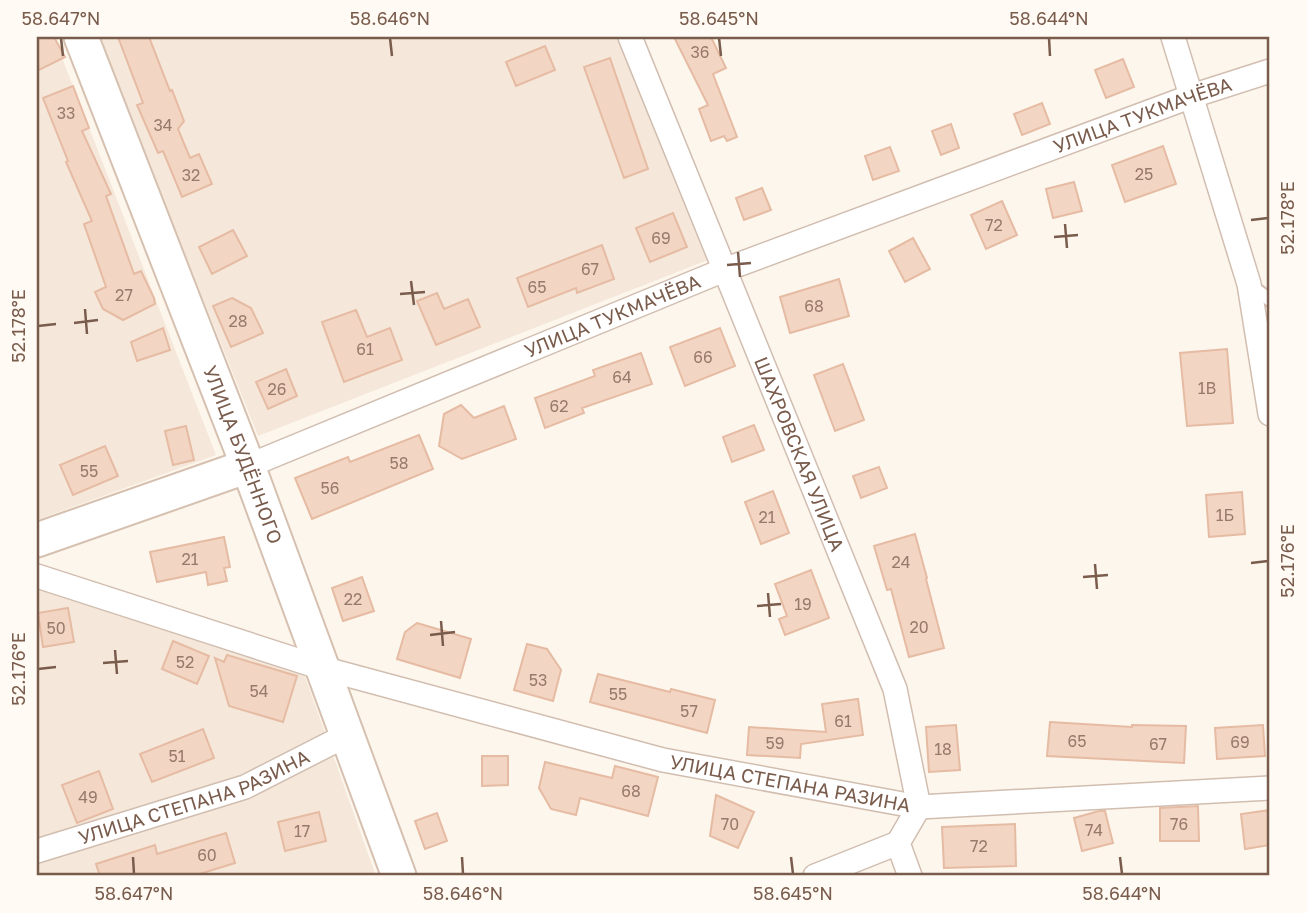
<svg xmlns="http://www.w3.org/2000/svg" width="1307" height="913" viewBox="0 0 1307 913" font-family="'Golos Text',sans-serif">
	<rect width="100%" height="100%" fill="#fdf6ec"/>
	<path fill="#f5e8da" d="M37,37H54L216,455L37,520Z
		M98,37H617L708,260L258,436Z
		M37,589L303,671L376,876H37Z"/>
	<path fill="#f3d5c3" stroke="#e6bba3" stroke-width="2" d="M37,37H54L65,57L37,71Z
		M118,37H149L170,91L172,90L184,121L178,129L190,158L199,154L212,184L182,197L163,151L158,153L137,105L143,103Z
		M674,37H711L726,68L713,74L737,137L727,141L724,136L711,141L699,109L708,105Z
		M545,46L555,70L516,86L506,62Z
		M610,58L648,169L624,178L584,67Z
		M1123,59L1134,87L1106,98L1095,70Z
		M73,86L89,128L82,131L111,194L106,196L134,274L141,271L154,298L155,304L123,320L103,309L95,292L106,287L84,224L92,221L66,162L68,161L43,98Z
		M1042,103L1050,124L1022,135L1014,114Z
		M951,124L959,148L941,155L932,131Z
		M1163,146L1176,184L1125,202L1112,165Z
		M890,147L899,171L873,180L865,156Z
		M1074,182L1082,211L1053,218L1046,189Z
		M762,188L771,210L744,220L736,198Z
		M1002,201L1017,235L986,249L971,215Z
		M673,213L687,247L650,262L636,228Z
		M233,230L247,256L212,274L199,247Z
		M913,238L930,269L905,282L889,251Z
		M602,245L614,279L577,293L576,288L528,307L517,278Z
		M839,279L849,316L790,333L780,297Z
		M437,293L444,309L468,299L480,327L436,345L417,301Z
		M232,298L251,308L263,333L231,347L213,306Z
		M356,310L367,337L390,328L402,360L344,382L322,322Z
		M163,328L170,350L137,361L131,342Z
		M720,328L735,366L685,386L670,347Z
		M1227,349L1233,423L1187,426L1180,353Z
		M641,353L652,384L582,408L584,413L545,428L535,398L595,376L593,370Z
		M843,364L864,420L835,431L814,375Z
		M286,369L297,396L268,409L256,382Z
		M461,405L474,418L504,406L516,439L462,459L439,446L444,414Z
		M754,425L764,450L732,462L723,437Z
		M186,426L194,460L173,465L165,431Z
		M419,435L433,469L312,519L295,478L348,457L350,462Z
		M105,446L118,476L73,495L60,465Z
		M879,467L887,488L861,498L853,476Z
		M773,491L789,533L761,544L745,502Z
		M1242,492L1245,534L1209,537L1206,495Z
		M915,534L927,578L926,579L944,648L909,657L891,589L887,590L874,546Z
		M224,537L230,567L224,568L227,581L208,585L206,572L157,582L150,552Z
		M811,570L829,618L785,635L779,619L787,616L775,584Z
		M362,577L374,611L343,621L332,588Z
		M68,608L74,642L43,647L38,613Z
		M417,623L471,639L460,678L397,659L405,632Z
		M173,641L209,656L197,684L162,669Z
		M527,644L547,649L561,670L553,701L514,690Z
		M227,655L297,676L283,722L229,706L215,658L224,662Z
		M598,674L670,692L671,689L715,700L707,733L590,702Z
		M858,699L863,735L801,744L800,758L747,755L749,727L826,732L822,704Z
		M1050,722L1132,727V725L1186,726L1184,763L1047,756Z
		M956,725L960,770L929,772L926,727Z
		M1263,725L1265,756L1217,759L1215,728Z
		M203,729L214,758L152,782L140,754Z
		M482,756H508V785L482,786Z
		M545,762L612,778L615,766L658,777L648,816L580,798L576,815L551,809L539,788Z
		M99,771L113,809L77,823L62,785Z
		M716,795L754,812L738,848L710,836Z
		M1198,806L1199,841H1160V808Z
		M1270,810V845L1245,849L1241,814Z
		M1099,811H1105L1113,843L1082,851L1074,818Z
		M319,812L326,841L285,851L278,822Z
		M437,813L447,841L425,849L415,821Z
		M1015,824L1016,866L944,868L942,827Z
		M226,833L235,863L193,876H100L96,864L155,845L157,854Z"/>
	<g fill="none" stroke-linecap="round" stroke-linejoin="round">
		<g stroke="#d1beb0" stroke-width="16">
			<path id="lane" d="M1251,286L1270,300"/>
		</g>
		<g stroke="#d1beb0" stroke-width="26">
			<g id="street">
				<path id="s1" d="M630,37L895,689L919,807L898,843L910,876"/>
				<path d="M1173,37L1249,284L1270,414"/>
				<path id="s2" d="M248,466L724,270L1192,96L1270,71"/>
				<path id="s3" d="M37,576L322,668L663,760L919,807L1270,788"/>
				<path id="s4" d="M37,851L245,787L347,735"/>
				<path d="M815,876L898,843"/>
			</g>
		</g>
		<g stroke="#d6c0b0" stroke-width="37">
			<g id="secondary">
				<path id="s5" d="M81,37L248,466L399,876"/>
				<path d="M37,540L248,466"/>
			</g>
		</g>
		<use href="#lane" stroke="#fff" stroke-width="12"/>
		<use href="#street" stroke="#fff" stroke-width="23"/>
		<use href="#secondary" stroke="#fff" stroke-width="33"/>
	</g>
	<path fill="none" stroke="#7a5c4d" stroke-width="2.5" d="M61,38L63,56M390,38L392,56M719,38L721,56M1049,38L1050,56M1251,220L1268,218M1065,224L1067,248M1054,237L1078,235M738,252L740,277M727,265L751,263M411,281L414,305M400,294L425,292M85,309L87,334M74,323L98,320M38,326L56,324M1251,563L1268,561M1095,564L1097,589M1083,577L1108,575M768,593L770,617M757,606L781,604M441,621L443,646M430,635L455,632M115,650L117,674M103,663L128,661M38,669L56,667M133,857L134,874M462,857L463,874M791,857L793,874M1120,857L1122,874"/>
	<g text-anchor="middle" stroke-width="5" stroke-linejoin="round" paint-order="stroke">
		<g font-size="16" fill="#987a6a">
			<text x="700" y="58">36</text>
			<text x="66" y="119">33</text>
			<text x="163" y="131">34</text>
			<text x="1144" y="180">25</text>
			<text x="191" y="181">32</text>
			<text x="994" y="231">72</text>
			<text x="661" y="244">69</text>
			<text x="590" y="275">67</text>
			<text x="537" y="293">65</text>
			<text x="124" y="301">27</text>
			<text x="814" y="312">68</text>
			<text x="238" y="327">28</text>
			<text x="365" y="355">61</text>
			<text x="703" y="363">66</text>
			<text x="622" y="383">64</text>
			<text x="1207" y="394">1В</text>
			<text x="277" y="395">26</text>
			<text x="559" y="412">62</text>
			<text x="399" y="469">58</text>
			<text x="89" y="477">55</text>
			<text x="330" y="494">56</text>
			<text x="1225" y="521">1Б</text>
			<text x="767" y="523">21</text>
			<text x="190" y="565">21</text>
			<text x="901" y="568">24</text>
			<text x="353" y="605">22</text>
			<text x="803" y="610">19</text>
			<text x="919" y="633">20</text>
			<text x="56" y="634">50</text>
			<text x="185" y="668">52</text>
			<text x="538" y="686">53</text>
			<text x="259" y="697">54</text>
			<text x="618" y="700">55</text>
			<text x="689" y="717">57</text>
			<text x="843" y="727">61</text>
			<text x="1077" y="747">65</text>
			<text x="1240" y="748">69</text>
			<text x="775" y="749">59</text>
			<text x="1158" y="750">67</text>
			<text x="943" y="755">18</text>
			<text x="177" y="762">51</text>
			<text x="631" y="797">68</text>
			<text x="88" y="803">49</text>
			<text x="730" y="830">70</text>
			<text x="1179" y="830">76</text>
			<text x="1094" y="836">74</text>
			<text x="302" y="837">17</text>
			<text x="979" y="852">72</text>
			<text x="207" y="861">60</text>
		</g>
		<g font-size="19" fill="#7a5c4d" stroke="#fffaf3">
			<text dy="7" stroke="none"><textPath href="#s2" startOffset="961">УЛИЦА ТУКМАЧЁВА</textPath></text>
			<text dy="7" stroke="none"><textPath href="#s2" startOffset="394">УЛИЦА ТУКМАЧЁВА</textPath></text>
			<text dy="7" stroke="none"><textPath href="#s1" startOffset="450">ШАХРОВСКАЯ УЛИЦА</textPath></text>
			<text dy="7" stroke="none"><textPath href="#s5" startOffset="448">УЛИЦА БУДЁННОГО</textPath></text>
			<text dy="7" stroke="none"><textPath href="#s3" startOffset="782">УЛИЦА СТЕПАНА РАЗИНА</textPath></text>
			<text dy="7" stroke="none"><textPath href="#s4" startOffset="166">УЛИЦА СТЕПАНА РАЗИНА</textPath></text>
		</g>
	</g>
	<rect width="1307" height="913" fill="none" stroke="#fffaf3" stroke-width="77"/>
	<rect x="38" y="38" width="1230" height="836" fill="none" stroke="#7a5c4d" stroke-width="2.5"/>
	<g font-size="18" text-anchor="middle" fill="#7a5c4d">
		<text x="61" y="25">58.647°N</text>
		<text x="390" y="25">58.646°N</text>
		<text x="719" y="25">58.645°N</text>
		<text x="1049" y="25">58.644°N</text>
		<text transform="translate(1288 218) rotate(-90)" y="6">52.178°E</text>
		<text transform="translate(19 326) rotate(-90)" y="6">52.178°E</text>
		<text transform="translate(1288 561) rotate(-90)" y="6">52.176°E</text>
		<text transform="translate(19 669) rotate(-90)" y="6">52.176°E</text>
		<text x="134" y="900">58.647°N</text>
		<text x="463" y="900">58.646°N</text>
		<text x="793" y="900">58.645°N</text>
		<text x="1122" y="900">58.644°N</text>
	</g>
</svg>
